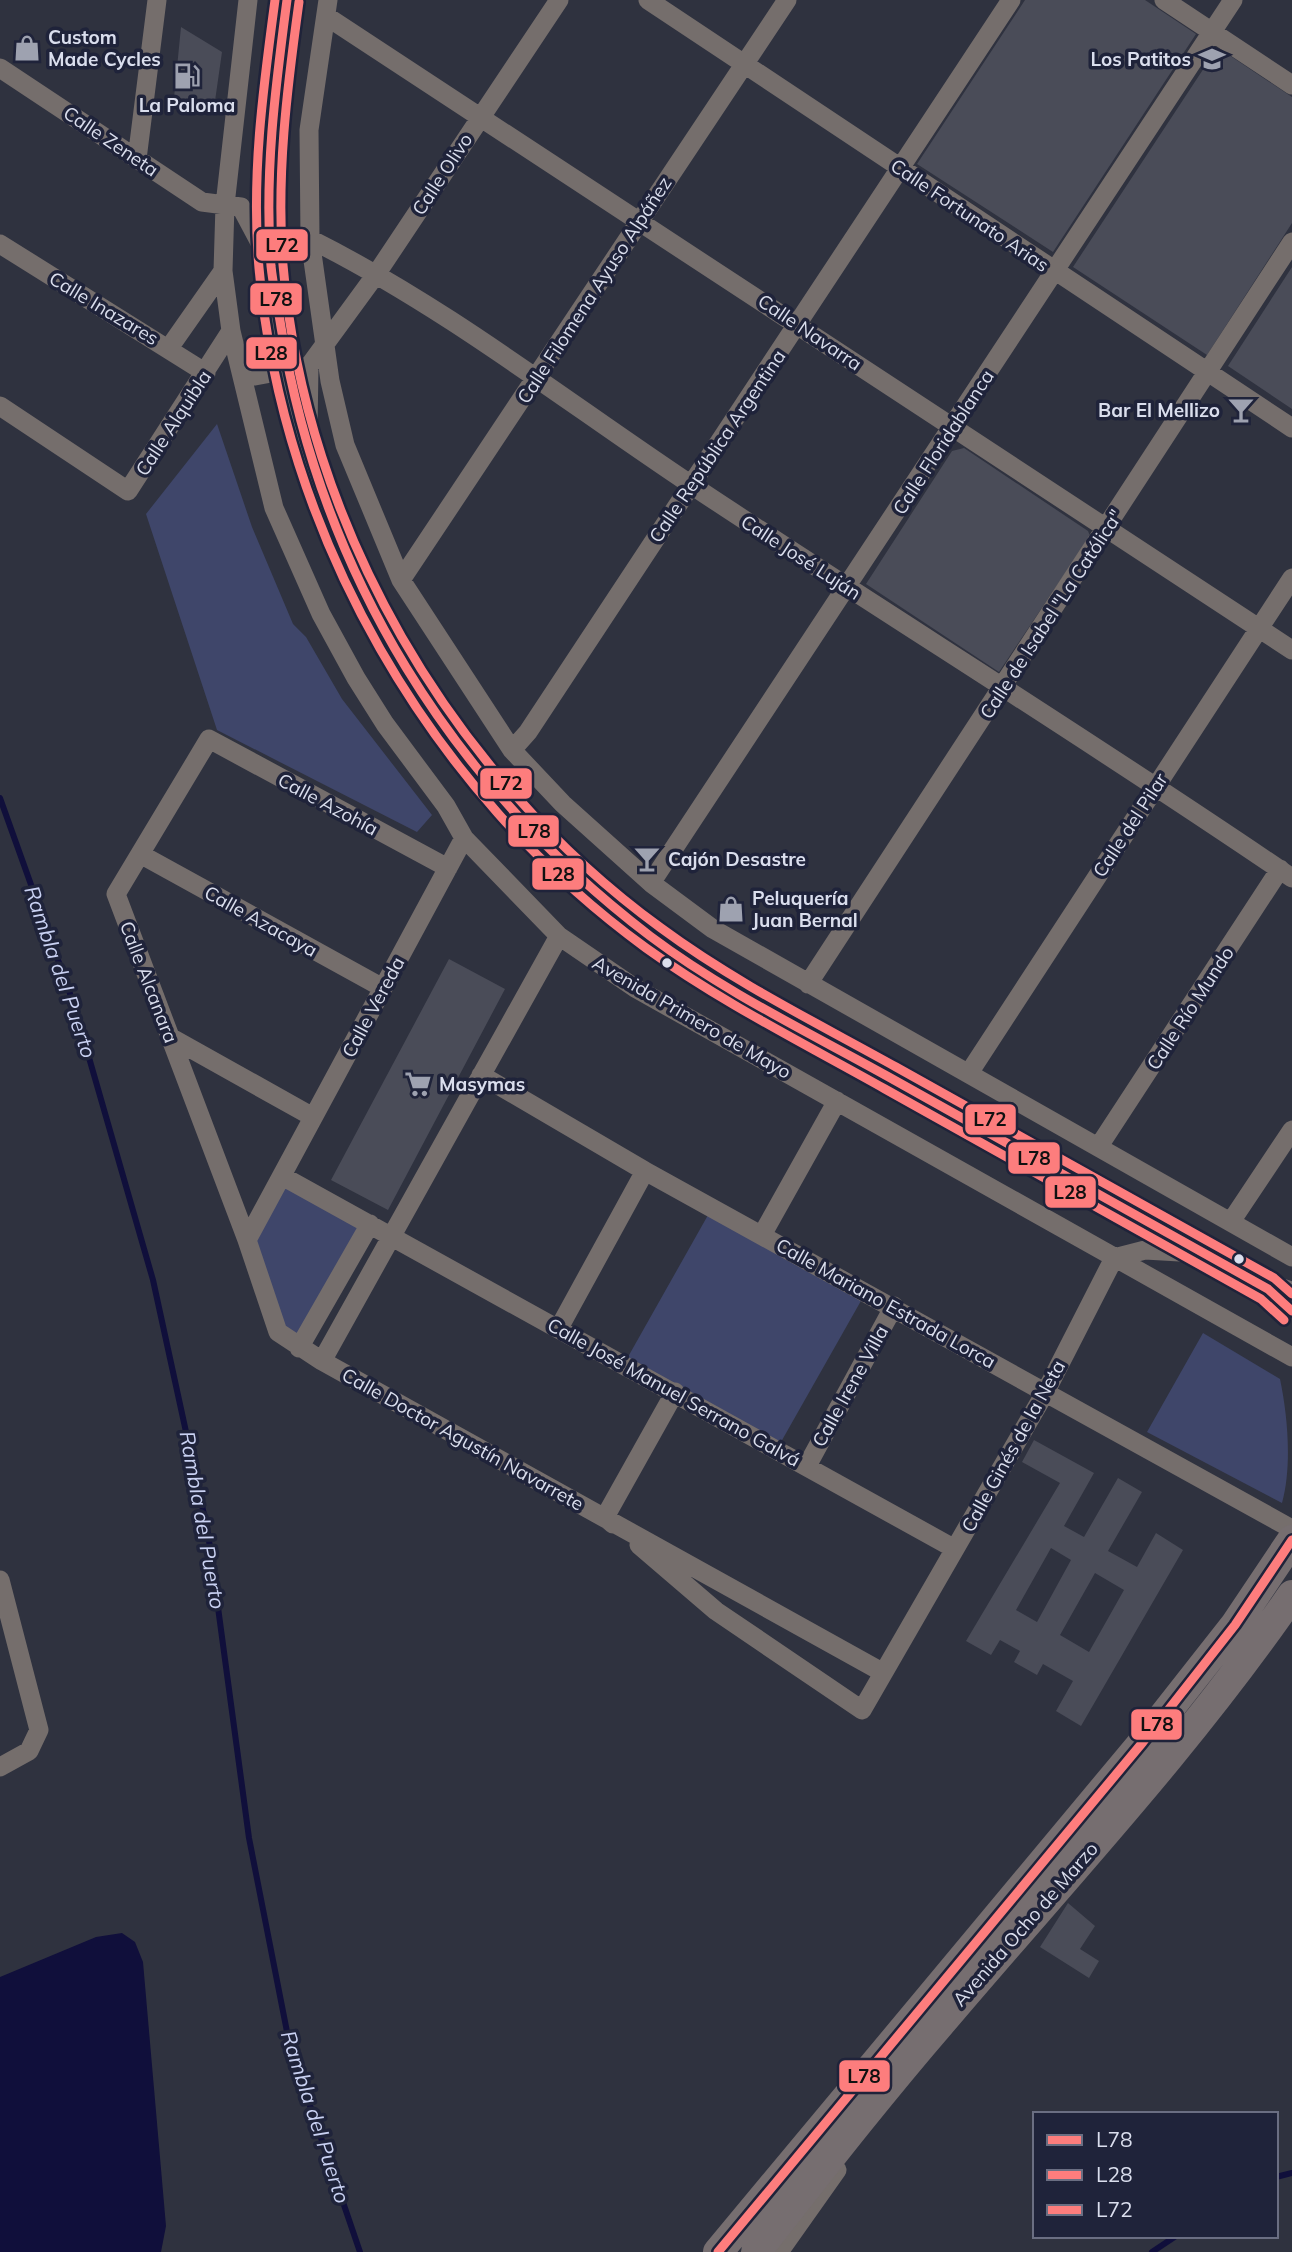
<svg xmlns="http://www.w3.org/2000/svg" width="1292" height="2252" viewBox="0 0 1292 2252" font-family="Mulish,sans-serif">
	<rect width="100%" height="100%" fill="#2f323f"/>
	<path fill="#3f466a" d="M217,424L252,527L293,624L306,637L342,699L432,815L417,832L217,730L146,514Z
		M282,1176L370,1224L299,1348L278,1332L247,1240Z
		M712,1208L866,1292L777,1449L624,1364Z
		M1203,1333L1280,1379C1288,1417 1292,1467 1282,1503L1147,1432Z"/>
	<path fill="#100f3b" d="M122,1933L135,1942L143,1962L166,2226L161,2252H0V1977L96,1937Z"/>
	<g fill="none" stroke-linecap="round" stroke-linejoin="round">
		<path stroke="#100f3b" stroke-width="6" d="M0,798L73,1002L153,1280L208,1533L249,1838L290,2047L360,2252
			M1276,2177L1292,2173
			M1152,2252L1176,2236"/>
	</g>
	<path fill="#4a4c58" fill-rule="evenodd" d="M1025,0H1145L1196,34L1053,252L917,164Z
		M181,27L222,52L215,101L174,98Z
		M1223,51L1292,97V223L1207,355L1073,267L1206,65L1213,55Z
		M1292,267V409L1228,366Z
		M964,448L1088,531L1090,536L999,672L866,584L952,451Z
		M449,959L505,989L388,1210L331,1180Z
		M1034,1440L1094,1473L1064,1526L1084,1537L1118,1478L1142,1492L1108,1551L1137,1567L1156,1533L1183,1550L1081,1726L1056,1711L1073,1681L1043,1664L1037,1675L1014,1662L1020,1651L1000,1640L991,1655L966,1641L1060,1483L1022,1462ZM1051,1548L1071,1560L1037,1622L1016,1610ZM1095,1573L1124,1590L1089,1652L1060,1635Z
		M1068,1903L1095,1926L1080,1949L1099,1961L1089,1978L1040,1947Z"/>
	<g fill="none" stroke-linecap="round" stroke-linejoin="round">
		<path stroke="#756e6c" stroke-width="19" d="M248,0L225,205L223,271L231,331L274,508L321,614L356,678L385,724L446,806L464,838L559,936L635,988L1292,1357
			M328,0L309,130L310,239L330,381L345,445L401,580L512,750L563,804L651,883L713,929L1292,1257
			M648,0L1292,428
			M1164,0L1292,85
			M326,16L1292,650
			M0,68L202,202L241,207L267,256
			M137,159L157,0
			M310,239C450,309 574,408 705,494C900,623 1099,746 1292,878
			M0,244L206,373
			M169,348L223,271
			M239,356L255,376L309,366L377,273L559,0
			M0,406L128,491L231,331
			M308,430L309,366
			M401,580L787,0
			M512,750L528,732L1011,0
			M140,854L383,988
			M448,868L209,739L116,894L247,1240L278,1332L322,1361L882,1672
			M651,883L1233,0
			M808,984L1292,242
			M170,1037L313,1117
			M969,1073L1292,578
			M481,1075L645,1171L1292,1529
			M1099,1146L1280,869
			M282,1176L955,1549
			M1232,1220L1292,1130
			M762,1235L837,1101
			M247,1240L464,838
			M559,1328L645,1171
			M299,1348L370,1224
			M322,1361L559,936
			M807,1466L894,1306
			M613,1524L605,1517L675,1392
			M639,1545L716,1611L862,1710L1046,1391L1114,1258L1145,1250L1197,1253
			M0,1580L39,1730L29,1751L0,1767
			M779,2252L837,2170"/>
		<path stroke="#766e70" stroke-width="30" d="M287,0C212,358 358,719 649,935C723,989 807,1031 887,1076C1014,1147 1141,1218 1268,1289L1292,1297
			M718,2252L1143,1742L1235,1625L1292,1540
			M756,2252C818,2173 880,2093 946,2017C1063,1879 1189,1745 1292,1595"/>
		<g stroke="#1f233a" stroke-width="14">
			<path id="bus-1" d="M287,0C275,90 264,175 271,266C273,286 278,307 281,327C321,574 451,784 650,936C723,991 808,1032 887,1076C1014,1147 1141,1218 1268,1289L1292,1311
				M718,2252L1143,1742L1235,1625L1292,1540"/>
		</g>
		<g stroke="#1f233a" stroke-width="14">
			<path id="bus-2" d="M275,0C263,89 251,177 259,268C282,534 430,791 646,948C721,1002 805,1044 885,1089C1011,1159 1136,1229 1261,1299L1284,1320"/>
		</g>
		<g stroke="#1f233a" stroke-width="14">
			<path id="bus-3" d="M299,2C287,89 276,176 283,265C305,525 451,775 661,928C734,982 817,1023 896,1067C1022,1137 1148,1208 1274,1278L1292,1294"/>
		</g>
		<use href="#bus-1" stroke="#fd7d7d" stroke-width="9"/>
		<use href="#bus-2" stroke="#fd7d7d" stroke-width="9"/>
		<use href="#bus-3" stroke="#fd7d7d" stroke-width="9"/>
	</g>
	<defs>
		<g id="shop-bare" transform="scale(2.1)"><path d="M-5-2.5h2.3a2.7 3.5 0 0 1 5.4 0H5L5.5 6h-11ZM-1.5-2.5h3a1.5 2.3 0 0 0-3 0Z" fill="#9ea2b0" stroke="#1f233a" stroke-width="2.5" paint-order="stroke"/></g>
		<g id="school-bare" transform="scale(2.1)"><path d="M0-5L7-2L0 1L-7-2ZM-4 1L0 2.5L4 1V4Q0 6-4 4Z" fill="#9ea2b0" stroke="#1f233a" stroke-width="2.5" paint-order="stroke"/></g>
		<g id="fuel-bare" transform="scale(2.1)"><path d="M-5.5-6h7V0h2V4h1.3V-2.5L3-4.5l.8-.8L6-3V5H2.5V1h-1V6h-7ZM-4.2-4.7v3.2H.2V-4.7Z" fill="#9ea2b0" stroke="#1f233a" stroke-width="2.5" paint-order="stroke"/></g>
		<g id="bar-bare" transform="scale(2.1)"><path d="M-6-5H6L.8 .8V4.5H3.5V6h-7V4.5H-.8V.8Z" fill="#9ea2b0" stroke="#1f233a" stroke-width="2.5" paint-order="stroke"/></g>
		<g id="supermarket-bare" transform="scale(2.1)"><path d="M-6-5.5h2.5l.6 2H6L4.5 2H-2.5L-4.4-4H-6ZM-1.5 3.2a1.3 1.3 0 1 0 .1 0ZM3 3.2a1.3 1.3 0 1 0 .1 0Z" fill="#9ea2b0" stroke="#1f233a" stroke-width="2.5" paint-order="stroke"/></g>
	</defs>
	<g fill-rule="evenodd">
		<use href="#shop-bare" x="27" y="48"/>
		<use href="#school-bare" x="1212" y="59"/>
		<use href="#fuel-bare" x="187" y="76"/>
		<use href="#bar-bare" x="1241" y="410"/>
		<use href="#bar-bare" x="647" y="859"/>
		<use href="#shop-bare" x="731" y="909"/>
		<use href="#supermarket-bare" x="418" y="1084"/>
	</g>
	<g fill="#dadeed" stroke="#1f233a" stroke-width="2.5">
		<circle cx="667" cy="963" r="6"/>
		<circle cx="1239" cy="1259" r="6"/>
	</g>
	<g text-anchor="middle" stroke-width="7" stroke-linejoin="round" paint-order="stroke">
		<g font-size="19" font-weight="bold" fill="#dadeed" stroke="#1f233a" text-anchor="start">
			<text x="48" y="44">Custom<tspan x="48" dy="22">Made Cycles</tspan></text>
			<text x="1191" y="66" text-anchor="end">Los Patitos</text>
			<text x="187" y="112" text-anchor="middle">La Paloma</text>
			<text x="1220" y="417" text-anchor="end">Bar El Mellizo</text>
			<text x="668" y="866">Cajón Desastre</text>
			<text x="752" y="905">Peluquería<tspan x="752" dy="22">Juan Bernal</tspan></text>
			<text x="439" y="1091">Masymas</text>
		</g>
		<g font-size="19" fill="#dadeed" stroke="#1f233a">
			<text transform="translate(111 141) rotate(34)" y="7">Calle Zeneta</text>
			<text transform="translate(442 174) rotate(-57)" y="7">Calle Olivo</text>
			<text transform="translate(970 215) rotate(34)" y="7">Calle Fortunato Arias</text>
			<text transform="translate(594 290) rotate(-57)" y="7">Calle Filomena Ayuso Alpáñez</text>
			<text transform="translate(104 308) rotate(31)" y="7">Calle Inazares</text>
			<text transform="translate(810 332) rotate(34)" y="7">Calle Navarra</text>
			<text transform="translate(173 423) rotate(-57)" y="7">Calle Alquibla</text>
			<text transform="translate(943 442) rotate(-57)" y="7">Calle Floridablanca</text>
			<text transform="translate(717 446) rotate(-56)" y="7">Calle República Argentina</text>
			<text transform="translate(801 557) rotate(33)" y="7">Calle José Luján</text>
			<text transform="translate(1051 614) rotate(-57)" y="7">Calle de Isabel "La Católica"</text>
			<text transform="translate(328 804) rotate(28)" y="7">Calle Azohía</text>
			<text transform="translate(1130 825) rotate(-57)" y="7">Calle del Pilar</text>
			<text transform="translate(261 921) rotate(29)" y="7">Calle Azacaya</text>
			<text transform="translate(149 982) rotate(69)" y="7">Calle Alcanara</text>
			<text transform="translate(373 1007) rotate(-62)" y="7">Calle Vereda</text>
			<text transform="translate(1190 1008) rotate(-57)" y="7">Calle Río Mundo</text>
			<text transform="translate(692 1017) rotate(30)" y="7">Avenida Primero de Mayo</text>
			<text transform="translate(886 1303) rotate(29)" y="7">Calle Mariano Estrada Lorca</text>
			<text transform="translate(850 1386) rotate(-61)" y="7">Calle Irene Villa</text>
			<text transform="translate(674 1392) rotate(29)" y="7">Calle José Manuel Serrano Galvá</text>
			<text transform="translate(463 1439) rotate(29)" y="7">Calle Doctor Agustín Navarrete</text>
			<text transform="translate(1013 1446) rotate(-61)" y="7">Calle Ginés de la Neta</text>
			<text transform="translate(1025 1924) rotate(-49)" y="7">Avenida Ocho de Marzo</text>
		</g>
		<g font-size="21" font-style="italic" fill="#c9d1f2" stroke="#1f233a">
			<text transform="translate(60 972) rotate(71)" y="7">Rambla del Puerto</text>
			<text transform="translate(202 1520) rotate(80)" y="7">Rambla del Puerto</text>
			<text transform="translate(315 2117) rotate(72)" y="7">Rambla del Puerto</text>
		</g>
	</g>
	<g stroke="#1f233a" stroke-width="2.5">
		<rect x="255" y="228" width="54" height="34" rx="7" fill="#fd7d7d"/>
		<rect x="249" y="282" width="54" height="34" rx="7" fill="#fd7d7d"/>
		<rect x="245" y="336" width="53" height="34" rx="7" fill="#fd7d7d"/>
		<rect x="479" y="767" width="54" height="33" rx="7" fill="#fd7d7d"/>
		<rect x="507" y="814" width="53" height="34" rx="7" fill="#fd7d7d"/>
		<rect x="531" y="857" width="54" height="34" rx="7" fill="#fd7d7d"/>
		<rect x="964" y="1103" width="53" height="33" rx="7" fill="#fd7d7d"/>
		<rect x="1007" y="1141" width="54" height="34" rx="7" fill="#fd7d7d"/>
		<rect x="1044" y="1175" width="53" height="34" rx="7" fill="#fd7d7d"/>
		<rect x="1130" y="1708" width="53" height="33" rx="7" fill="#fd7d7d"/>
		<rect x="838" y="2059" width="53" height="34" rx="7" fill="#fd7d7d"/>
	</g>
	<g font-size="19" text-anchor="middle" font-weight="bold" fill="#111">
		<text x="282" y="252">L72</text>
		<text x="276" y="306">L78</text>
		<text x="271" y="360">L28</text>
		<text x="506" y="790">L72</text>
		<text x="534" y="838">L78</text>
		<text x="558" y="881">L28</text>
		<text x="990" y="1126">L72</text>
		<text x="1034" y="1165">L78</text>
		<text x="1070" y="1199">L28</text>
		<text x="1157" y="1731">L78</text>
		<text x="864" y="2083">L78</text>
	</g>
	<rect x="1033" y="2112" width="245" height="126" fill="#1f233a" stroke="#6a6e82" stroke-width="2"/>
	<rect x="1047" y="2135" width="35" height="10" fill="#fd7d7d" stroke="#6a6e82" stroke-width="2"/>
	<text x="1096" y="2147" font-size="21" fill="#dadeed">L78</text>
	<rect x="1047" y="2170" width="35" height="10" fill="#fd7d7d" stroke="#6a6e82" stroke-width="2"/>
	<text x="1096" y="2182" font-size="21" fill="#dadeed">L28</text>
	<rect x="1047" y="2205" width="35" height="10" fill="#fd7d7d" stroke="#6a6e82" stroke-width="2"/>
	<text x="1096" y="2217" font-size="21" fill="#dadeed">L72</text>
</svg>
